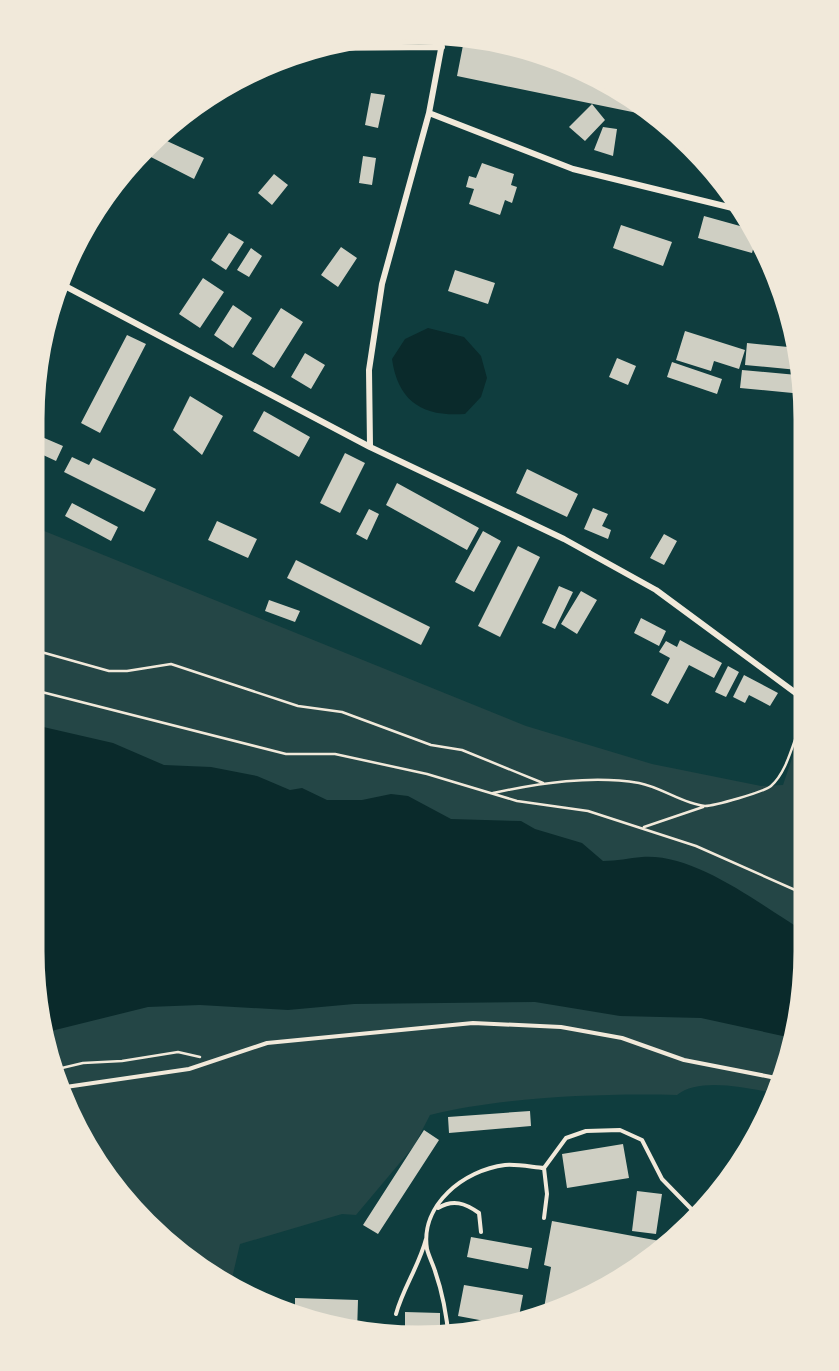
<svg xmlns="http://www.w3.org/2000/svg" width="839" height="1371" viewBox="0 0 839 1371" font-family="'Nunito Sans',sans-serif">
	<rect width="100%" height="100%" fill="#0f3d3e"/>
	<path fill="#244646" d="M27,524L526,726L652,764L761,786L783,785L805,720L812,722L811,1002L786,1096C758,1090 701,1075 677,1095C603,1093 502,1097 430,1115L414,1146L356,1215L342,1214L240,1244L229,1291L180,1265L106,1191L46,1078L25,951Z"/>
	<path fill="#0a2a2b" d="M428,328L464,337L481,356L487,378L481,397L465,414C423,417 398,402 392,359L405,339Z
		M26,723L113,743L164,765L211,767L257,776L290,790L302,788L327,800H362L391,794L408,796L451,819L521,821L535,829L582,843L603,861C617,861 629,858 642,857C699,853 764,909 811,935V1002L801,1040L701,1018L620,1016L535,1002L354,1004L288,1010L200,1005L148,1007L39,1034L25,951Z"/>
	<path fill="#cfcfc3" d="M465,35L521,38L567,61V64L578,66L649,101L647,115L457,76Z
		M371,93L385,95L378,128L365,125Z
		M592,104L605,120L585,141L569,127Z
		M603,127L617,129L613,156L594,150Z
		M156,136L204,158L194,179L145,154Z
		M363,156L376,158L372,185L359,183Z
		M482,163L514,174L511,185L517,187L512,203L505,200L500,215L469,204L474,189L466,187L469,176L476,178Z
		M274,174L288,185L272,205L258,193Z
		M704,216L758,231L752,253L698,238Z
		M621,225L672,242L663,266L613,248Z
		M229,233L244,242L226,270L211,260Z
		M341,247L357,258L338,287L321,275Z
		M251,248L262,256L249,277L237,270Z
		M455,270L495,283L488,304L448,291Z
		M203,278L224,292L200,328L179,314Z
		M233,305L252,318L233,348L214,335Z
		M281,308L303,322L274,368L252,354Z
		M685,331L745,350L739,369L714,361L711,371L676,360Z
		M127,335L146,344L100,433L81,423Z
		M747,343L799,348L798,370L745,365Z
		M305,353L325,365L311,389L291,377Z
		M617,358L636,366L628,385L609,377Z
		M672,362L722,379L717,394L667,377Z
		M742,370L808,376L813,395L740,388Z
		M190,396L223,416L202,455L173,430Z
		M264,411L310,437L299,457L253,431Z
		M28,431L63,446L56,461L28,448Z
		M345,453L365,463L340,513L320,503Z
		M72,457L89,465L93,458L156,489L144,512L64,472Z
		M527,469L578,494L567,517L516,493Z
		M397,483L479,528L467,550L386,505Z
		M72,503L118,527L111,541L65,516Z
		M593,508L608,514L602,526L611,530L608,539L584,529Z
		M369,509L379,514L367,540L356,534Z
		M217,521L257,539L248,558L208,540Z
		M483,531L501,541L474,592L455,582Z
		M664,534L677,541L664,565L650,558Z
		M518,546L540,557L500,637L478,626Z
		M296,560L430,627L421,645L287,578Z
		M559,586L573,592L555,629L542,623Z
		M581,591L597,600L577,634L561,624Z
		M269,600L300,611L295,622L265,611Z
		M641,618L666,631L659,646L634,633Z
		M680,640L722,663L714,678L689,665L668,704L651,695L670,658L659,652L666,641L677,647Z
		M728,666L739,672L726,697L715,692Z
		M744,675L778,693L770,706L749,695L745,703L733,697Z
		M530,1111L531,1126L449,1133L448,1117Z
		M424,1130L439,1140L378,1234L363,1225Z
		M623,1144L629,1178L567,1188L562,1154Z
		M637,1191L662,1194L656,1234L632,1231Z
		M552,1221L676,1244L639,1279L541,1326L551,1267L544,1265Z
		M471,1237L532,1248L528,1269L467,1257Z
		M464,1285L523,1295L517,1327L458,1316Z
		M295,1298L358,1300L357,1333L295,1325Z
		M405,1312L440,1313V1339L405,1338Z"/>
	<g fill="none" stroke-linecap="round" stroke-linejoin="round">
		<path stroke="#f1e9da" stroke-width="2.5" d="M27,648L109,671H127L171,664L298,706L342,712L431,745L462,750L543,783
			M26,688L286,754H335L427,774L517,801L588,811L696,846L811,897
			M809,712L806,739L812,760
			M493,793C540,783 592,775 639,783C661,787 683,804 705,806C714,806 764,792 771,786C790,769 794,734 807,710
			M644,827L703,807
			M45,1072L83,1063L122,1061L178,1052L200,1057"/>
		<path stroke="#f1e9da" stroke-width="4" d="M52,1089L189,1069L267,1043L473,1023L561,1027L622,1038L684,1060L776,1078L770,1107
			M544,1168L547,1194L544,1218
			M438,1208C453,1199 465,1203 479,1213L481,1232
			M396,1314C403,1288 419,1266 426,1239
			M458,1340L472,1337
			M449,1341C447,1317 443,1294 435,1271C433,1264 429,1257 427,1249C420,1205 464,1170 505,1165C517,1164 532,1167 544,1168L566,1138L586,1131L620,1130L642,1140L662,1179L702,1220"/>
		<path stroke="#f1e9da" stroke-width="6" d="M311,48L442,47
			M429,113L573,169L753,213
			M49,289L73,238
			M49,291L65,286L370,447L564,539L656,590L812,705
			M370,446L369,370L382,284L429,113L444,33
			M753,1157L770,1107"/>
	</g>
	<path d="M0 0H839V1371H0ZM419 42H419A377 377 0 0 1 796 419V951A377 377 0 0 1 419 1328H419A377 377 0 0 1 42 951V419A377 377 0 0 1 419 42Z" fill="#f1e9da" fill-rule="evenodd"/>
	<path fill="none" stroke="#f1e9da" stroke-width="5" d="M419 42H419A377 377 0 0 1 796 419V951A377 377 0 0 1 419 1328H419A377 377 0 0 1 42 951V419A377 377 0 0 1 419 42Z"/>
</svg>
